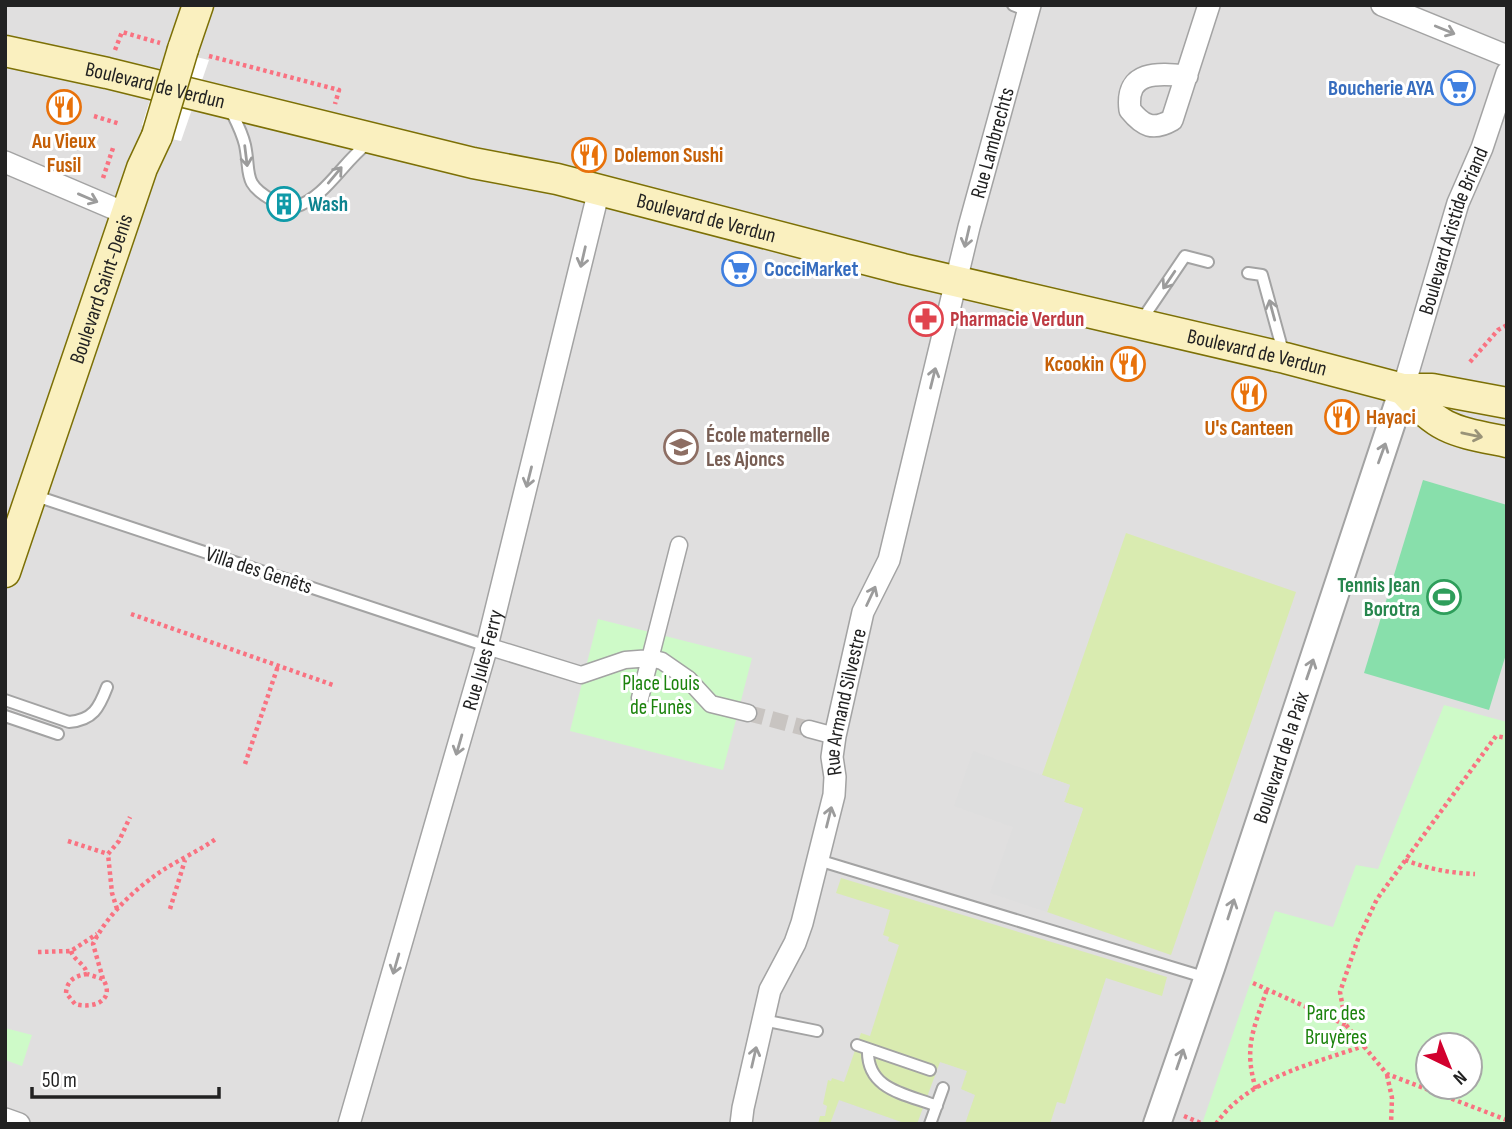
<svg xmlns="http://www.w3.org/2000/svg" width="1512" height="1129" viewBox="0 0 1512 1129" font-family="'Sofia Sans Condensed',sans-serif">
	<rect width="100%" height="100%" fill="#f2ede9"/>
	<path fill="#e0dfdf" fill-rule="evenodd" d="M5,5H1507V1124H5ZM1428,1045H1470V1087H1428Z"/>
	<path fill="#d9ebb0" d="M1126,533L1296,592L1171,955L1047,912L1083,809L1064,802L1070,785L1042,775Z
		M841,878L1167,977L1162,996L1106,978L1065,1104L1057,1102L1050,1124H818L820,1116H825L827,1106L823,1104L828,1080L831,1081L832,1078L844,1082L861,1033L870,1036L899,945L888,941L889,937L883,935L890,910L836,893Z"/>
	<path fill="#cefac8" fill-rule="evenodd" d="M598,619L752,658L723,770L570,731Z
		M1444,705L1507,722V1124H1202L1275,911L1333,927L1356,865L1378,869ZM1428,1045H1470V1087H1428Z
		M5,1028L32,1035L22,1066L5,1060Z"/>
	<path fill="#88dfab" d="M1423,480L1507,505V651L1489,710L1364,673Z"/>
	<path fill="#dedede" d="M973,751L1070,785L1064,802L1083,808L1047,912L990,893L1013,827L954,806Z
		M940,1062L967,1071L961,1089L975,1095L965,1124H917Z
		M839,1100L907,1124H830Z"/>
	<path fill="#fff" d="M166,50L209,60L181,141L157,136L142,125Z"/>
	<g fill="none" stroke-linecap="round" stroke-linejoin="round">
		<path stroke="#c8c4c1" stroke-width="16" stroke-dasharray="16 8" stroke-linecap="butt" d="M748,713L809,729"/>
		<g stroke="#a3a3a3" stroke-width="14">
			<path id="service" d="M1013,5L1028,11
				M230,109C236,121 242,132 245,145C251,174 242,183 272,200
				M295,207C326,197 342,163 368,143
				M1248,273L1262,275L1284,355
				M1141,321L1185,256L1208,262
				M33,495L487,646
				M5,700L69,722C93,720 99,708 107,687
				M5,716L58,734
				M818,860L1207,978
				M763,1020L817,1031
				M857,1045L930,1070
				M868,1049C866,1090 906,1094 937,1106
				M930,1124L943,1088"/>
		</g>
		<g stroke="#a3a3a3" stroke-width="19">
			<path id="pedestrian" d="M487,646L581,675L625,660L651,658L662,661L688,679L711,704L748,713
				M640,698L679,545
				M809,729L835,736"/>
		</g>
		<g stroke="#a3a3a3" stroke-width="24">
			<g id="minor">
				<path d="M1382,5L1507,56"/>
				<path d="M1187,76C1158,73 1125,70 1130,110C1143,126 1153,131 1172,120L1209,5"/>
				<path d="M5,162L127,214"/>
				<path id="s1" d="M1403,389L1458,203L1482,148L1507,73"/>
				<path d="M5,1119L19,1124"/>
				<path id="s2" d="M349,1124L487,646L599,190"/>
				<path id="s3" d="M741,1124L743,1108L770,990L795,943L802,923L834,795L835,777L832,757L835,736L863,612L889,560L969,227L1030,5"/>
			</g>
		</g>
		<g stroke="#a3a3a3" stroke-width="30">
			<g id="tertiary">
				<path id="s4" d="M1157,1124L1211,968L1403,389"/>
			</g>
		</g>
		<g stroke="#7c7006" stroke-width="33">
			<g id="secondary">
				<path d="M183,49L198,5"/>
				<path id="s5" d="M5,51L107,73L473,163L557,179L903,269L1285,358L1403,389H1432L1507,403"/>
				<path d="M1403,389C1440,431 1454,431 1507,442"/>
				<path id="s6" d="M5,572L142,168L157,136"/>
			</g>
		</g>
		<path stroke="#f97281" stroke-width="4.5" stroke-dasharray="3.5 3.5" stroke-linecap="butt" d="M115,50L122,32L160,43
			M209,56L339,90L335,104
			M94,116L120,124
			M103,178L113,148
			M1470,362L1498,330L1507,325
			M131,614L333,685
			M245,764L278,666
			M68,841L108,854
			M1405,860C1428,869 1450,873 1475,874
			M117,909L112,893L108,854L119,841L130,817
			M170,909L185,860
			M71,951C74,961 85,963 87,974C75,976 67,980 66,993L75,1004C93,1009 116,1001 103,979L87,974
			M38,952L71,951L97,934
			M103,979L93,944C107,915 134,890 160,872C178,860 199,851 217,838
			M1253,983L1346,1025L1340,992L1358,939L1377,899L1496,736L1507,738
			M1346,1025L1387,1074L1507,1120
			M1387,1075L1392,1098L1391,1124
			M1256,1089C1243,1047 1254,1029 1267,989
			M1184,1116L1203,1124
			M1216,1124C1247,1078 1313,1064 1363,1046"/>
		<use href="#service" stroke="#fff" stroke-width="10"/>
		<use href="#pedestrian" stroke="#fff" stroke-width="16"/>
		<use href="#minor" stroke="#fff" stroke-width="21"/>
		<use href="#tertiary" stroke="#fff" stroke-width="26"/>
		<use href="#secondary" stroke="#faf0bf" stroke-width="30"/>
		<g stroke="#7c7006" stroke-width="33" stroke-linecap="butt">
			<path id="secondary-bridge" d="M157,136L183,49"/>
		</g>
		<use href="#secondary-bridge" stroke="#faf0bf" stroke-width="30"/>
	</g>
	<defs><path id="oneway-shaft" d="M-6 0H5M1.5-3L5.5 0L1.5 3" fill="none" stroke-width="1.6" stroke-linecap="round" stroke-linejoin="round" transform="scale(1.75)"/></defs>
	<g stroke="#9c9c9c">
		<use href="#oneway-shaft" transform="translate(1445 30) rotate(22)"/>
		<use href="#oneway-shaft" transform="translate(246 156) rotate(83)"/>
		<use href="#oneway-shaft" transform="translate(335 175) rotate(-50)"/>
		<use href="#oneway-shaft" transform="translate(88 198) rotate(23)"/>
		<use href="#oneway-shaft" transform="translate(967 237) rotate(103)"/>
		<use href="#oneway-shaft" transform="translate(583 257) rotate(103)"/>
		<use href="#oneway-shaft" transform="translate(1169 280) rotate(124)"/>
		<use href="#oneway-shaft" transform="translate(1272 310) rotate(-105)"/>
		<use href="#oneway-shaft" transform="translate(933 378) rotate(-76)"/>
		<use href="#oneway-shaft" transform="translate(1382 453) rotate(-70)"/>
		<use href="#oneway-shaft" transform="translate(529 477) rotate(104)"/>
		<use href="#oneway-shaft" transform="translate(871 596) rotate(-65)"/>
		<use href="#oneway-shaft" transform="translate(1310 669) rotate(-71)"/>
		<use href="#oneway-shaft" transform="translate(459 745) rotate(106)"/>
		<use href="#oneway-shaft" transform="translate(829 817) rotate(-76)"/>
		<use href="#oneway-shaft" transform="translate(1231 909) rotate(-72)"/>
		<use href="#oneway-shaft" transform="translate(396 964) rotate(106)"/>
		<use href="#oneway-shaft" transform="translate(754 1057) rotate(-77)"/>
		<use href="#oneway-shaft" transform="translate(1180 1059) rotate(-71)"/>
	</g>
	<use stroke="#999378" href="#oneway-shaft" transform="translate(1472 435) rotate(12)"/>
	<defs>
		<g id="supermarket-ring" transform="scale(1.75)"><circle r="9.5" fill="#fff" stroke="#3f7fe0" stroke-width="1.5"/><path d="M-6-5.5h2.5l.6 2H6L4.5 2H-2.5L-4.4-4H-6ZM-1.5 3.2a1.3 1.3 0 1 0 .1 0ZM3 3.2a1.3 1.3 0 1 0 .1 0Z" fill="#3f7fe0"/></g>
		<g id="restaurant-ring" transform="scale(1.75)"><circle r="9.5" fill="#fff" stroke="#e8710a" stroke-width="1.5"/><path d="M-5-6h1v4h1v-4h1v4h1v-4h1v5L-1.5 .5V6h-2V.5L-5-1ZM5-6V6H3V1.5H1.5Q1.5-4 5-6Z" fill="#e8710a"/></g>
		<g id="building-ring" transform="scale(1.75)"><circle r="9.5" fill="#fff" stroke="#0f9aa8" stroke-width="1.5"/><path d="M-4-6H4V6H1V3H-1V6H-4ZM-2.5-4.3h1.7v1.8h-1.7ZM.8-4.3h1.7v1.8H.8ZM-2.5-1h1.7V.8h-1.7ZM.8-1h1.7V.8H.8Z" fill="#0f9aa8"/></g>
		<g id="pharmacy-ring" transform="scale(1.75)"><circle r="9.5" fill="#fff" stroke="#e0444e" stroke-width="1.5"/><path d="M-2-6h4v4h4v4h-4v4h-4v-4h-4v-4h4Z" fill="#e0444e"/></g>
		<g id="school-ring" transform="scale(1.75)"><circle r="9.5" fill="#fff" stroke="#8d6e63" stroke-width="1.5"/><path d="M0-5L7-2L0 1L-7-2ZM-4 1L0 2.5L4 1V4Q0 6-4 4Z" fill="#8d6e63"/></g>
		<g id="stadium-ring" transform="scale(1.75)"><circle r="9.5" fill="#fff" stroke="#2e9e5b" stroke-width="1.5"/><path d="M0-5a6.5 5 0 1 0 0 10a6.5 5 0 1 0 0-10ZM-3.5-1.8h7v3.6h-7Z" fill="#2e9e5b"/></g>
	</defs>
	<g fill-rule="evenodd">
		<use href="#supermarket-ring" x="1458" y="88"/>
		<use href="#restaurant-ring" x="64" y="107"/>
		<use href="#restaurant-ring" x="589" y="155"/>
		<use href="#building-ring" x="284" y="204"/>
		<use href="#supermarket-ring" x="739" y="269"/>
		<use href="#pharmacy-ring" x="926" y="319"/>
		<use href="#restaurant-ring" x="1128" y="364"/>
		<use href="#restaurant-ring" x="1249" y="394"/>
		<use href="#restaurant-ring" x="1342" y="417"/>
		<use href="#school-ring" x="681" y="447"/>
		<use href="#stadium-ring" x="1444" y="597"/>
	</g>
	<g text-anchor="middle" stroke-width="6" stroke-linejoin="round" paint-order="stroke">
		<g font-size="21" fill="#222" stroke="#fff">
			<text dy="7" stroke="none"><textPath href="#s5" startOffset="154">Boulevard de Verdun</textPath></text>
			<text dy="7" stroke="none"><textPath href="#s3" startOffset="1018">Rue Lambrechts</textPath></text>
			<text dy="7" stroke="none"><textPath href="#s5" startOffset="721">Boulevard de Verdun</textPath></text>
			<text dy="7" stroke="none"><textPath href="#s1" startOffset="166">Boulevard Aristide Briand</textPath></text>
			<text dy="7" stroke="none"><textPath href="#s6" startOffset="299">Boulevard Saint-Denis</textPath></text>
			<text dy="7" stroke="none"><textPath href="#s5" startOffset="1288">Boulevard de Verdun</textPath></text>
			<text transform="translate(259 570) rotate(18)" y="7">Villa des Genêts</text>
			<text dy="7" stroke="none"><textPath href="#s2" startOffset="483">Rue Jules Ferry</textPath></text>
			<text dy="7" stroke="none"><textPath href="#s3" startOffset="438">Rue Armand Silvestre</textPath></text>
			<text dy="7" stroke="none"><textPath href="#s4" startOffset="387">Boulevard de la Paix</textPath></text>
		</g>
		<g font-size="21" font-weight="bold" fill="#366cbe" stroke="#fff" text-anchor="end">
			<text x="1434" y="95">Boucherie AYA</text>
			<text x="764" y="276" text-anchor="start">CocciMarket</text>
		</g>
		<g font-size="21" font-weight="bold" fill="#c56008" stroke="#fff">
			<text x="64" y="148">Au Vieux<tspan x="64" dy="24">Fusil</tspan></text>
			<text x="614" y="162" text-anchor="start">Dolemon Sushi</text>
			<text x="1104" y="371" text-anchor="end">Kcookin</text>
			<text x="1366" y="424" text-anchor="start">Hayaci</text>
			<text x="1249" y="435">U's Canteen</text>
		</g>
		<g font-size="21" font-weight="bold" fill="#0d838f" stroke="#fff" text-anchor="start">
			<text x="308" y="211">Wash</text>
		</g>
		<g font-size="21" font-weight="bold" fill="#be3a42" stroke="#fff" text-anchor="start">
			<text x="950" y="326">Pharmacie Verdun</text>
		</g>
		<g font-size="21" font-weight="bold" fill="#785e54" stroke="#fff" text-anchor="start">
			<text x="706" y="442">École maternelle<tspan x="706" dy="24">Les Ajoncs</tspan></text>
		</g>
		<g font-size="21" font-weight="bold" fill="#27864d" stroke="#fff" text-anchor="end">
			<text x="1420" y="592">Tennis Jean<tspan x="1420" dy="24">Borotra</tspan></text>
		</g>
		<g font-size="21" fill="#1c830d" stroke="#fff">
			<text x="661" y="690">Place Louis<tspan x="661" dy="24">de Funès</tspan></text>
			<text x="1336" y="1020">Parc des<tspan x="1336" dy="24">Bruyères</tspan></text>
		</g>
	</g>
	<rect width="1512" height="1129" fill="none" stroke="#222222" stroke-width="14"/>
	<g transform="translate(1449 1066) rotate(137)"><circle r="33" fill="#ffffff" stroke="#a7a7a7" stroke-width="2"/>
	<path d="M0-5L12 26L0 18L-12 26Z" fill="#d2012e"/>
	<text y="-10" font-size="19" font-weight="bold" text-anchor="middle" fill="#222222">N</text>
	</g>
	<path d="M32 1087v10h187v-10" fill="none" stroke="#222222" stroke-width="3.5"/>
	<text x="42" y="1087" font-size="21" fill="#222222" stroke="#ffffff" stroke-width="5" paint-order="stroke">50 m</text>
</svg>
